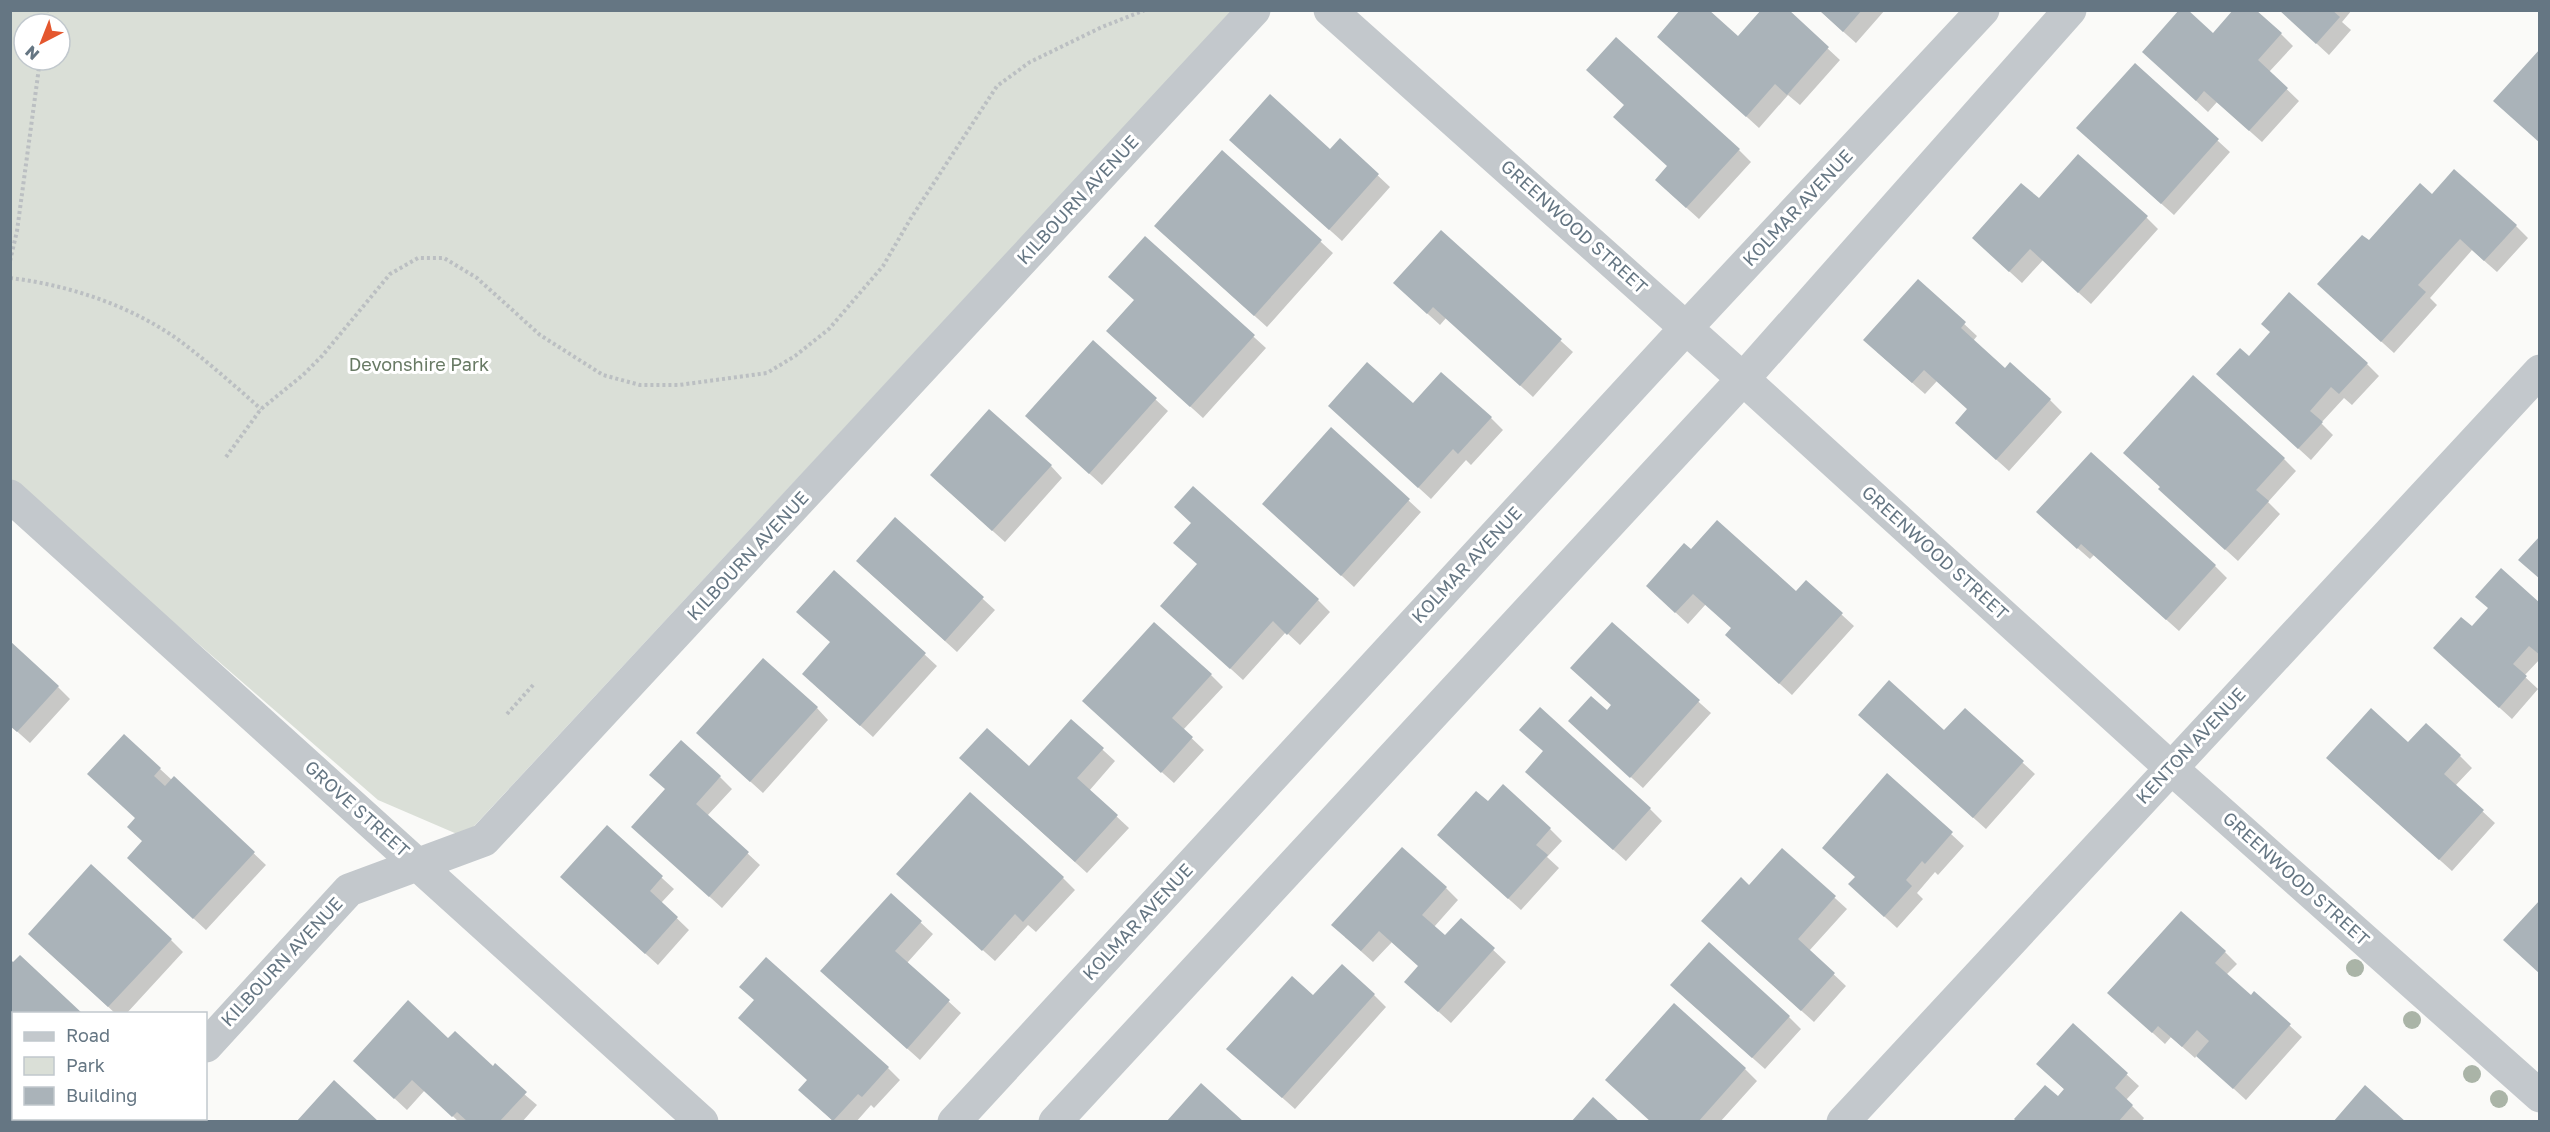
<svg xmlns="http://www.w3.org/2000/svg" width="2550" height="1132" viewBox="0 0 2550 1132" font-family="'Golos Text',sans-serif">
	<rect width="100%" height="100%" fill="#fafaf8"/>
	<path fill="#dadfd7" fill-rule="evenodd" d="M11,11H1232L464,837L378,800L11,481ZM24,24H60V60H24Z"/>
	<path fill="#0003" d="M1786,10L1840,60L1800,105L1788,95L1759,128L1671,48L1738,39Z
		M1819,10H1885L1856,43Z
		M2280,10H2352L2342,22L2351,30L2329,55Z
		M2281,34L2293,46L2269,72L2299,101L2262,142L2217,102L2208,112L2144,52L2213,35Z
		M2135,65L2230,152L2174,215L2090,140Z
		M1340,140L1390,187L1342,241L1243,152L1330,151Z
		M1739,150L1751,162L1699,219L1669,192Z
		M1223,152L1333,253L1267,327L1168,238Z
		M2432,196L2516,226L2528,238L2497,272L2472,250L2430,298L2437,305L2394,353L2331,296L2369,242Z
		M2039,200L2146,217L2158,229L2091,304L2043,260L2022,283L1986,250Z
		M1441,232L1573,352L1533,397L1446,318L1440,325L1407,295Z
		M1145,238L1266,348L1203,418L1120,343L1136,301Z
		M1918,281L1977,336L1973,341L2005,370L2050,400L2062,412L2009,471L1969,435V410L1937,381L1925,394L1877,352Z
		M1093,342L1168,411L1102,485L1039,428Z
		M2249,358L2367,364L2379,376L2352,405L2344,398L2321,423L2333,435L2311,460L2230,386Z
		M1342,418H1491L1503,430L1471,465L1466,460L1431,499Z
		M1331,429L1421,512L1354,587L1276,516Z
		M2284,459L2296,471L2268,502L2280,514L2238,561L2172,501Z
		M1051,466L1062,478L1005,542L944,487Z
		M895,519L995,610L957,652L870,573Z
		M2050,524L2215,566L2227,578L2179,631L2094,555L2090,559Z
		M1691,551L1796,593L1806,582L1854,626L1792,695L1739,647L1733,629L1706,604L1688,624L1660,598Z
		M1198,565L1318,600L1330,612L1300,645L1286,632L1243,680L1174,617Z
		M835,572L937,666L873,737L816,686L832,643Z
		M2540,605V659L2524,676L2538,689L2512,719L2447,660L2489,609Z
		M1612,624L1711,713L1643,788L1582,733L1612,706Z
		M1211,675L1223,687L1183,730L1204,750L1174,783L1096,713Z
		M58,687L70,699L30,743L10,725Z
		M817,708L828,720L763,793L710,745Z
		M1965,710L2035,774L1986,829L1872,727L1944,733Z
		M1071,721L1115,761L1089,791L1129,828L1087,873L973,770L1029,768Z
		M124,736L172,780L174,778L266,865L206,930L141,870L144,842Z
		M2409,744L2460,756L2472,768L2455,786L2495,823L2452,871L2340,770Z
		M1545,752L1650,809L1662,821L1626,861L1539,783Z
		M1887,775L1964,846L1938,875L1935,872L1917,893L1923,899L1897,928L1862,896L1856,878Z
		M720,777L732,789L707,816L760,865L722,908L645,838Z
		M1488,803L1550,829L1562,841L1547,857L1559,868L1521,910L1451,847Z
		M607,828L674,889L661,903L689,930L658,965L574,889Z
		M1782,850L1847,909L1809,951L1846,986L1814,1022L1715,933L1749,887Z
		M1063,878L1075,890L1036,932L1028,925L995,961L910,885Z
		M1446,888L1458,900L1434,927L1445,937L1461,920L1506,962L1451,1023L1418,993L1419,966L1392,942L1373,962L1345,937Z
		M891,895L933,934L907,963L961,1013L920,1060L834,983Z
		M171,940L183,952L126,1014H116L42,946Z
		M2225,952L2237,964L2226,975L2251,997L2254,993L2302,1037L2246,1100L2197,1055L2195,1058L2171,1037L2165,1044L2121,1004Z
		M10,961L14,1014V1092L10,1089Z
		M1374,995L1386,1007L1295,1109L1240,1060L1313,997Z
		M1684,997L1789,1017L1801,1029L1765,1069Z
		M2073,1025L2139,1086L2126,1100L2144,1118L2141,1122H2019L2058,1098L2065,1090L2050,1076Z
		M449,1040L493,1068L537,1105L522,1122H459L425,1090L407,1110L367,1073Z
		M888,1068L900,1080L874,1108L871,1105L856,1122H834L812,1101L808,1080Z
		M1745,1069L1757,1081L1720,1122H1652Z
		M10,1108L14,1110V1118H22L25,1122H10Z"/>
	<path fill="#aab3b9" d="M1680,10H1709L1738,36L1761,10H1789L1829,47L1787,95L1775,84L1746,117L1657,37Z
		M1819,10H1862L1843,32Z
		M2179,10H2188L2213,33L2233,10H2256L2282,33L2258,60L2288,88L2249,131L2204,91L2196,101L2142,52Z
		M2279,10H2332L2340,17L2316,44Z
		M1616,37L1740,149L1686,208L1655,180L1667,166L1613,117L1624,105L1586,70Z
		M2540,49V143L2493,101Z
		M2135,63L2219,139L2161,204L2076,128Z
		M1270,94L1330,149L1340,138L1379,174L1329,230L1229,140Z
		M1222,150L1322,240L1254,316L1154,226Z
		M2078,154L2148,216L2078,293L2030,249L2009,272L1972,238L2021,183L2039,198Z
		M2454,169L2517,225L2484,261L2460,239L2418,285L2426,292L2381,342L2317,284L2362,235L2369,240L2420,183L2432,194Z
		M1441,230L1562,339L1520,386L1433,307L1427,314L1393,283Z
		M1145,236L1255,335L1190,407L1106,331L1134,300L1108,277Z
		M1918,279L1966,322L1961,328L2005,368L2010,362L2051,399L1996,460L1955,423L1967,409L1924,370L1912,383L1863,340Z
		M2289,292L2368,363L2339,394L2331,387L2310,411L2323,422L2298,449L2216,374L2240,348L2249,356L2270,332L2261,324Z
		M1093,340L1157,398L1089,474L1025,416Z
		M1367,362L1413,403L1441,372L1492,417L1458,454L1453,449L1418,488L1328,406Z
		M2193,375L2285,458L2256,490L2269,501L2225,550L2158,489L2160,487L2123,453Z
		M989,409L1052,465L992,531L930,475Z
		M1331,427L1410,499L1341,576L1262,504Z
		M2091,452L2216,565L2166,620L2081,544L2077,549L2036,512Z
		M1193,486L1319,599L1287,635L1273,621L1230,669L1160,606L1197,564L1173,543L1191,523L1174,507Z
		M895,517L984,597L945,641L856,561Z
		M1717,520L1796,591L1806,580L1843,613L1779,684L1725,635L1731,628L1693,594L1675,613L1646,586L1684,543L1691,549Z
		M2540,536V579L2518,560Z
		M2501,568L2540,603V655L2529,646L2513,664L2527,676L2499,708L2433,648L2461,617L2472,626L2488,608L2475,597Z
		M834,570L926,653L860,726L802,674L830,642L796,612Z
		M1154,622L1212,674L1172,718L1193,737L1161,773L1082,701Z
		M1612,622L1700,700L1630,778L1568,721L1591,696L1607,710L1611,705L1570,668Z
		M10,641L59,686L17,732L10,726Z
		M763,658L818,707L750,782L696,733Z
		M1889,680L1944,730L1965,708L2024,761L1973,818L1858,715Z
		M1540,707L1651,808L1613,850L1525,772L1543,751L1519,730Z
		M2371,708L2408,742L2426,723L2461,755L2444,774L2484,810L2439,860L2326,758Z
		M1071,719L1104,748L1077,778L1118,815L1075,862L959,758L987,728L1029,766Z
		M124,734L161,768L154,776L165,786L174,776L255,852L193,919L127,858L142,841L127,827L135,818L87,774Z
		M681,740L721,776L696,804L749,852L709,897L631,827L665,789L649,775Z
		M1887,773L1953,832L1925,864L1922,861L1906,880L1912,886L1884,917L1848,884L1855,877L1822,848Z
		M1503,784L1551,828L1536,845L1548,855L1508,899L1437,835L1476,791L1488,801Z
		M970,792L1064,877L1023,922L1015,914L982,951L896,874Z
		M607,825L663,876L650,891L678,917L645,954L560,877Z
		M1402,847L1447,887L1422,915L1445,935L1461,918L1495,948L1438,1012L1404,982L1418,966L1379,931L1361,951L1331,925Z
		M1782,848L1836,896L1798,939L1835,973L1801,1011L1701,921L1741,877L1749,885Z
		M91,864L172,939L108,1007L28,934Z
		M891,893L922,921L895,951L950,1000L907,1049L820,971Z
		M2540,900V974L2503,940Z
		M2181,911L2226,951L2215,963L2251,995L2254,991L2291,1024L2233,1089L2196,1056L2209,1041L2197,1030L2182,1047L2158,1026L2152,1033L2107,993Z
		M1709,942L1790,1016L1752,1058L1670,985Z
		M20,955L83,1014H14V1080L10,1084V959L13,962Z
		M766,957L889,1067L862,1097L858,1094L833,1121L798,1090L807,1080L738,1018L754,1000L739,987Z
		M1342,964L1375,994L1282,1098L1226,1049L1292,976L1313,995Z
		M408,1000L448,1038L455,1031L493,1066L495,1063L527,1092L499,1122H468L457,1112L452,1117L412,1080L394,1099L353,1061Z
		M1674,1003L1746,1068L1698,1122H1651L1605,1080Z
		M2073,1023L2128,1073L2115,1088L2133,1105L2118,1122H2017L2014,1119L2045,1085L2058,1096L2064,1089L2036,1064Z
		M334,1080L379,1122H296Z
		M1201,1083L1244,1122H1166Z
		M2365,1085L2406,1122H2333Z
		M1593,1097L1620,1122H1571Z"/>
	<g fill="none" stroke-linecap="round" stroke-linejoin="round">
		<path stroke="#bbbfc2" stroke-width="4" stroke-dasharray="3 3" stroke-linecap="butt" d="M45,24L47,10
			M10,261L17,231L40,60
			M10,278C69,285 132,306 180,341C208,362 235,386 261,409
			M226,457L261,409L303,375L322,356L390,274L418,258H444L477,278L540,335L603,375L640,385H679L767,373L795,356L829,329L883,266L911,218L997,86L1030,62L1102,27L1145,10
			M507,714L534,684"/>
		<path stroke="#c3c8cc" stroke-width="33" d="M1330,10L1743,379L2171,768L2540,1096
			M10,496L702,1122
			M206,1046L349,890L484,840L1254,10
			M136,1122L138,1118
			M954,1122L1686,328L1983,10
			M1055,1122L1743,379L2070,10
			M1843,1122L2540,371"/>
	</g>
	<g fill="#aab4a7">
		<circle cx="2355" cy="968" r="9"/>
		<circle cx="2412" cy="1020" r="9"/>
		<circle cx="2472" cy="1074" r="9"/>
		<circle cx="2499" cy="1099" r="9"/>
	</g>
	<g text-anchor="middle" stroke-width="6" stroke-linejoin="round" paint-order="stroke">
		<g font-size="18" fill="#657683" stroke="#fff">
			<text transform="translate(1078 200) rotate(-47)" y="6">KILBOURN AVENUE</text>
			<text transform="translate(1798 208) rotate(-47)" y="6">KOLMAR AVENUE</text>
			<text transform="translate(1574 227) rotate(42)" y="6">GREENWOOD STREET</text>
			<text transform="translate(1935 553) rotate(42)" y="6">GREENWOOD STREET</text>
			<text transform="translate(748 556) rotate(-47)" y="6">KILBOURN AVENUE</text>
			<text transform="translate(1467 565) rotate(-47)" y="6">KOLMAR AVENUE</text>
			<text transform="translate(2191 746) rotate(-47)" y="6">KENTON AVENUE</text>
			<text transform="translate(357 809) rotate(42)" y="6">GROVE STREET</text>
			<text transform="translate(2296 879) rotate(42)" y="6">GREENWOOD STREET</text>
			<text transform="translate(1138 922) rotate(-47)" y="6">KOLMAR AVENUE</text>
			<text transform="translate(282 962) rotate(-47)" y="6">KILBOURN AVENUE</text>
		</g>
		<g font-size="18" fill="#687a64" stroke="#fff">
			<text x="419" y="371">Devonshire Park</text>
		</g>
	</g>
	<rect width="2550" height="1132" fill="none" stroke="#657683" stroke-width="24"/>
	<rect x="12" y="1012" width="195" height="108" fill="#ffffff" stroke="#c1c8cd" stroke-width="1.5"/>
	<rect x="24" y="1032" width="30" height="9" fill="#c3c8cc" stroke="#c1c8cd" stroke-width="1.5"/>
	<text x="66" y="1042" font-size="18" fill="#657683">Road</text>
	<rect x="24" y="1057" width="30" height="18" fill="#dadfd7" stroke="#c1c8cd" stroke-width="1.5"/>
	<text x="66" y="1072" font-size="18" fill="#657683">Park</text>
	<rect x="24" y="1087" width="30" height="18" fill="#aab3b9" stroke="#c1c8cd" stroke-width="1.5"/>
	<text x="66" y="1102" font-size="18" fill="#657683">Building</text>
	<g transform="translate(42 42) rotate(222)"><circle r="28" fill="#ffffff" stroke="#c1c8cd" stroke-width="1.5"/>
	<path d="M0-4.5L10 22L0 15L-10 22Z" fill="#e4572e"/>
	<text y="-9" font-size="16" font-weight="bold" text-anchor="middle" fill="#657683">N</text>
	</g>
</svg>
